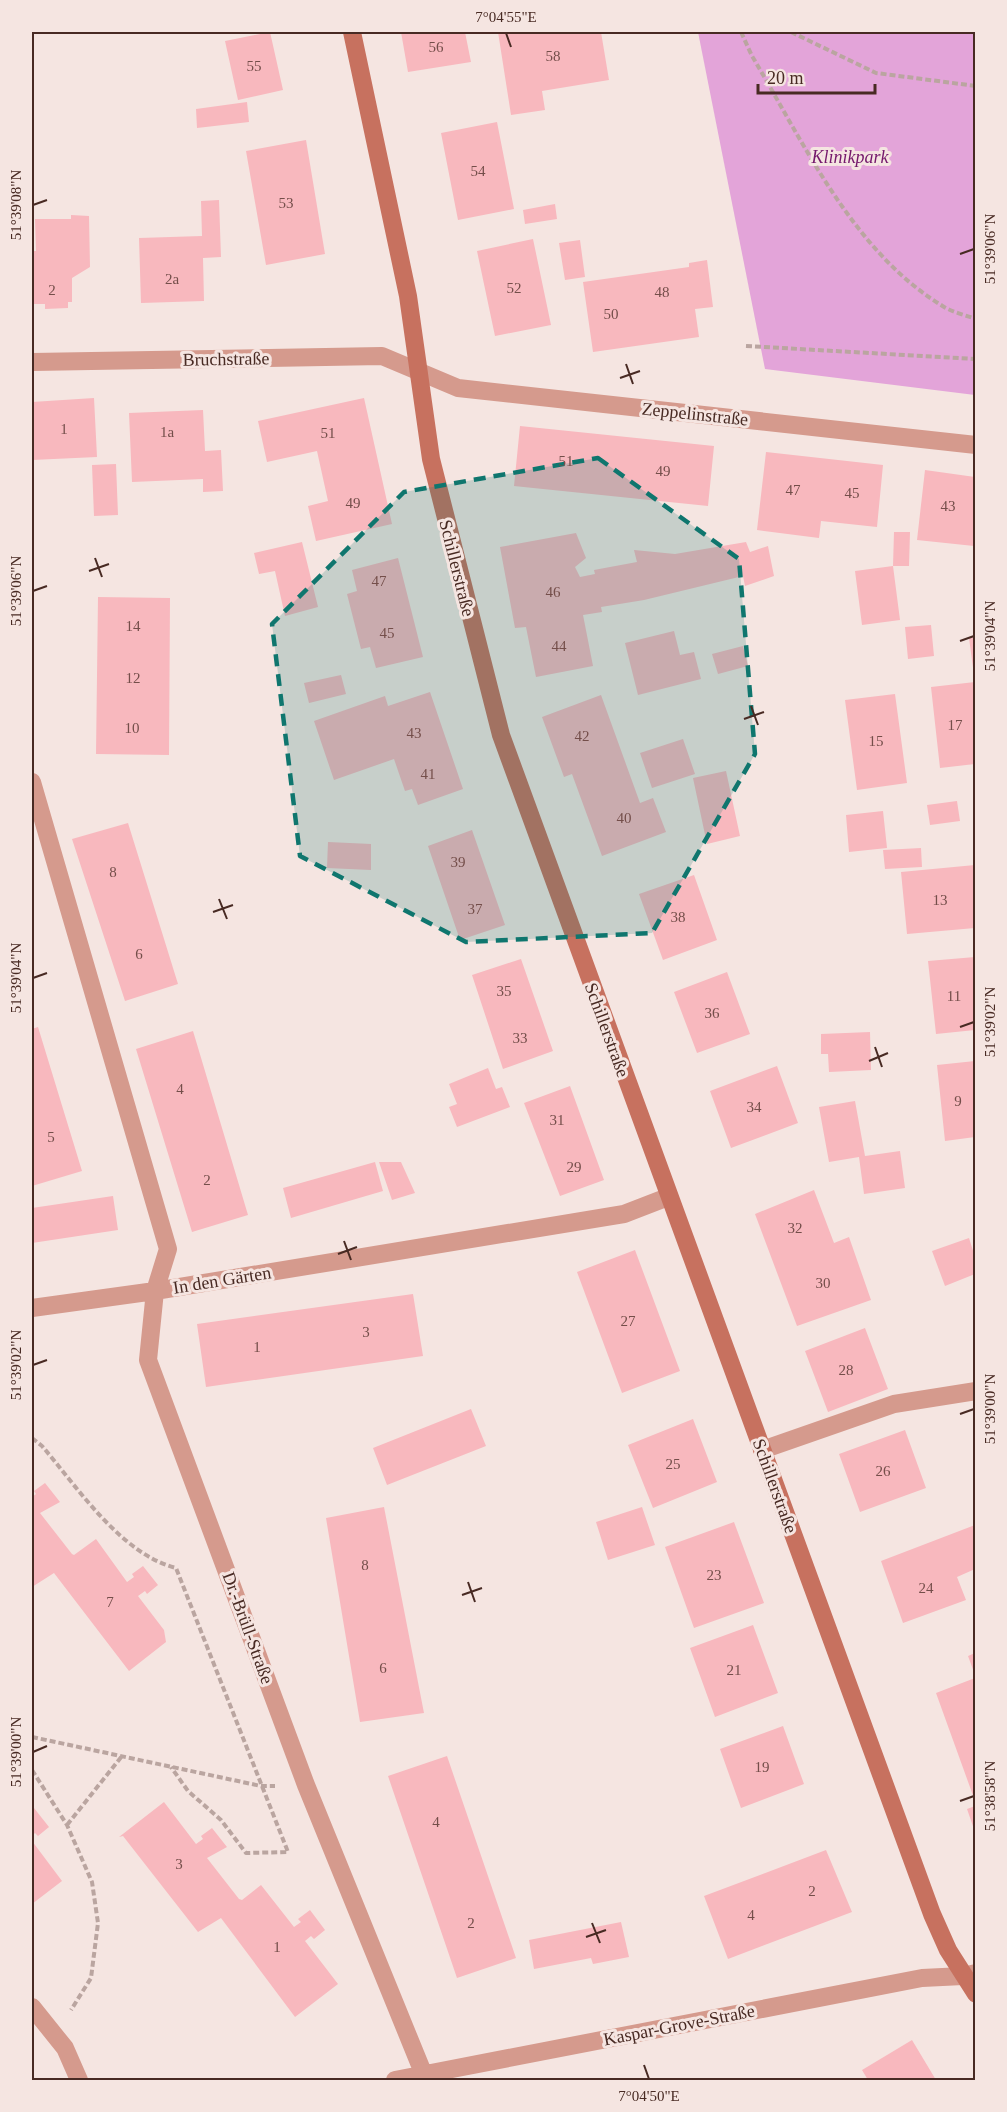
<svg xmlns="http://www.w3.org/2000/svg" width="1007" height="2112" viewBox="0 0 1007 2112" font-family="Georgia,serif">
	<rect width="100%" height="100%" fill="#f5e5e1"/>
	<path fill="#e3a4d9" d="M698,32H975V395L765,369Z"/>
	<path fill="#f8b8be" d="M270,32L283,90L238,100L225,41Z
		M401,32H465L471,62L408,72Z
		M498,32H601L609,80L542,91L545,110L511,115Z
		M247,102L249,122L197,128L196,109Z
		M497,122L514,209L458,220L441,133Z
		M306,140L325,254L266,265L246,151Z
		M219,200L221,257L203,258L204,301L141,303L139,238L202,236L201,201Z
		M555,204L557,219L525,224L523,210Z
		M71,215L89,216L90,267L72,278V302H68V308L45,309V304H32V251H36L35,219H71Z
		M533,239L551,325L495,336L477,251Z
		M580,240L585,277L565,280L559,243Z
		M707,260L713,307L695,309L699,337L593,352L583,282L689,267V263Z
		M94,398L97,457L32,460V402Z
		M364,398L392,524L316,541L308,506L328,501L317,451L267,462L258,421Z
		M203,410L205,451L221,450L223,491L203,492V479L132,482L129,413Z
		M520,426L714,446L708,506L514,486Z
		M766,452L883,465L877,527L821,521L819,538L757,530Z
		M116,464L118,515L94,516L92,465Z
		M925,470L975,477L974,546L917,540Z
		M894,532H910L909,566H893Z
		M576,533L586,558L575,567L580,577L595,574L594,570L637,562L634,550L675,554L746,542L750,552L768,546L774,576L745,586L743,576L644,600L601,607L602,612L583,615L593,666L536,677L526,627L515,628L500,547Z
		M302,542L318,607L285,616L275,571L259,574L254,553Z
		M398,558L423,657L376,668L370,647L361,649L347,594L357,591L352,570Z
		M893,566L900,620L862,625L855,571Z
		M98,597L170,598L169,755L96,754Z
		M931,625L934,656L908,659L905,627Z
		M674,631L680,655L694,652L701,679L638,695L625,643Z
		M975,637V675H974L969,638Z
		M743,646L748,666L718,674L712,654Z
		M341,675L346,694L309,703L304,683Z
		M975,682V764L940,768L931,687Z
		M430,692L463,789L418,805L412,789L405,791L394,759L334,780L314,721L385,696L388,706Z
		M895,694L907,783L857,790L845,700Z
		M601,695L640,803L653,798L666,832L602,856L572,774L564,777L542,717Z
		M683,739L695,774L652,788L640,753Z
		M726,771L740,836L707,844L693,778Z
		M957,801L960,821L930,825L927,805Z
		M883,811L887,848L849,852L846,815Z
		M128,823L178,984L125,1001L72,839Z
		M472,830L505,925L460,940L428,846Z
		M328,842L371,844V870L327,868Z
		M921,848L922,867L885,869L883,850Z
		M975,865V928L907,934L901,872Z
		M694,875L717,940L663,960L639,894Z
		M975,957V1030L936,1034L928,961Z
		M521,959L553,1051L503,1069L472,975Z
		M727,972L750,1034L697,1053L674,992Z
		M38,1027L82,1171L32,1186V1029Z
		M193,1031L248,1215L192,1232L136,1049Z
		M870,1032L871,1070L829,1072L828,1054H821V1034Z
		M975,1061V1137L945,1141L937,1065Z
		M777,1066L798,1123L731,1148L710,1091Z
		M488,1068L496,1089L502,1087L510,1107L457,1127L449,1107L457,1104L449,1084Z
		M570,1086L604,1180L560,1196L524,1103Z
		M855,1101L865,1156L900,1151L905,1188L864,1194L859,1157L829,1162L819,1107Z
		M375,1162L383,1191L291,1218L283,1188Z
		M379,1162H401L415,1193L392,1200Z
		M814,1190L834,1243L849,1237L871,1300L797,1326L755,1214Z
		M113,1196L118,1230L32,1243V1208Z
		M969,1238L975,1257V1274L945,1286L932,1251Z
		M635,1250L680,1371L622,1393L577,1272Z
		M413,1294L423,1356L206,1387L197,1324Z
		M865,1328L888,1389L828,1412L805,1351Z
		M471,1409L486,1446L387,1485L373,1448Z
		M693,1419L717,1482L653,1508L628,1445Z
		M905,1430L926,1488L860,1512L839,1454Z
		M45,1483L60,1502L40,1513L72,1554L74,1555L96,1539L127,1582L134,1577L132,1574L143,1566L158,1585L147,1594L145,1591L138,1596L164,1630L166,1642L129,1671L54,1573L32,1587V1497L36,1494L34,1491Z
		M384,1507L424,1713L360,1722L326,1518Z
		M642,1507L655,1545L608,1560L596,1522Z
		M734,1522L764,1603L694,1628L665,1547Z
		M975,1525V1569L957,1577L966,1600L903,1623L881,1561Z
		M753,1625L778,1693L715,1717L690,1648Z
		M975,1653V1675L968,1656Z
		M975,1678V1801L936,1693Z
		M783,1726L804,1784L741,1808L720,1749Z
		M447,1756L516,1958L457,1978L388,1776Z
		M164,1802L196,1844L203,1839L201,1836L212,1828L227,1847L207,1858L239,1899L242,1900L261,1885L294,1927L301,1922L298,1919L310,1910L325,1930L314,1939L311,1936L305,1941L338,1984L295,2017L221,1918L198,1932L123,1836L119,1837Z
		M975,1806V1832L967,1809Z
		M34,1808L49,1827L38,1836L35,1833L32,1836V1809Z
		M32,1841L62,1881L32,1904Z
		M826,1850L852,1912L728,1959L704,1896Z
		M621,1922L629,1957L593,1964L591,1958L534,1969L529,1940Z
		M912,2040L936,2080H868L862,2070Z"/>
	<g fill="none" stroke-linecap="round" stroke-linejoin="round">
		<path stroke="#baa5a0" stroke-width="4" stroke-dasharray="6 3" stroke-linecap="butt" d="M741,32L752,56C804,143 852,250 941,305C951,312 965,315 976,319
			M791,32L876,73L976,86
			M746,346L976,359
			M32,1438L42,1446C78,1488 121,1554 176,1568L288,1852L246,1853L221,1820L188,1791L171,1767
			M32,1737L261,1786H275
			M32,1770L67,1825L92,1882L98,1923L91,1978L71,2010
			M67,1825L122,1756"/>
		<path stroke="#d59a8d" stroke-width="18" d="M762,1450L894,1404L976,1391"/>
		<path stroke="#d59a8d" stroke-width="18" d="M32,362L382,356L458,388L976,445
			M32,782L168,1249L155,1291L624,1214L668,1197
			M32,1308L155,1291L148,1360L306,1785L424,2075
			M32,2007L65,2048L79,2080
			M395,2080L922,1978L963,1976L976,1973"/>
		<path stroke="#c7715f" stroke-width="18" d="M352,32L408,296L431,459L501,735L932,1914L948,1950L976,1994"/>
	</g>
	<path fill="#0f766e" fill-opacity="0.2" stroke="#0f766e" stroke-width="4.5" stroke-dasharray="12 8" stroke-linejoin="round" d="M598,458L739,559L755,754L652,933L466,942L300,856L272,624L404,492Z"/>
	<path fill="none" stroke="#482a23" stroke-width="2" d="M506,33L511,47M33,205L47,200M960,254L974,249M626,364L633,384M620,378L640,371M95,558L102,577M89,571L109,564M33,591L47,586M960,641L974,636M751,706L758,725M744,719L764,712M219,899L227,919M213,912L233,905M33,978L47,973M960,1027L974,1022M875,1047L882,1067M869,1061L888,1053M344,1241L351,1260M338,1254L357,1247M33,1365L47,1360M960,1414L974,1409M468,1582L475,1602M462,1595L482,1588M33,1752L47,1746M960,1801L974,1796M592,1923L600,1943M586,1937L606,1930M644,2065L649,2079"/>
	<g text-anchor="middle" stroke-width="6" stroke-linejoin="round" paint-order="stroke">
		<g font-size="15" fill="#744e4a">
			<text x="436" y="52">56</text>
			<text x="553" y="61">58</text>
			<text x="254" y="71">55</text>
			<text x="478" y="176">54</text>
			<text x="286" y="208">53</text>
			<text x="172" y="284">2a</text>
			<text x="514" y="293">52</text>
			<text x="52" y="295">2</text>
			<text x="662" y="297">48</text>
			<text x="611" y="319">50</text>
			<text x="64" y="434">1</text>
			<text x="167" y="437">1a</text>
			<text x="328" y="438">51</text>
			<text x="566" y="466">51</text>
			<text x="663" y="476">49</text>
			<text x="793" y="495">47</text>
			<text x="852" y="498">45</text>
			<text x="353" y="508">49</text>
			<text x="948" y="511">43</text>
			<text x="379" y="586">47</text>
			<text x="553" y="597">46</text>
			<text x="133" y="631">14</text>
			<text x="387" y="638">45</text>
			<text x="559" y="651">44</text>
			<text x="133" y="683">12</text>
			<text x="955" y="730">17</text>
			<text x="132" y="733">10</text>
			<text x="414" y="738">43</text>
			<text x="582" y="741">42</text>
			<text x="876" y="746">15</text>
			<text x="428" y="779">41</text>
			<text x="624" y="823">40</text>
			<text x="458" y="867">39</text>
			<text x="113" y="877">8</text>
			<text x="940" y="905">13</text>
			<text x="475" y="914">37</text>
			<text x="678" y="922">38</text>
			<text x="139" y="959">6</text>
			<text x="504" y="996">35</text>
			<text x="954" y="1001">11</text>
			<text x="712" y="1018">36</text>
			<text x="520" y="1043">33</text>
			<text x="180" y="1094">4</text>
			<text x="958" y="1106">9</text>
			<text x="754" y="1112">34</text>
			<text x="557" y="1125">31</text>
			<text x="51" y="1142">5</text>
			<text x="574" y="1172">29</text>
			<text x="207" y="1185">2</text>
			<text x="795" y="1233">32</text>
			<text x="823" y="1288">30</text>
			<text x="628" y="1326">27</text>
			<text x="366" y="1337">3</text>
			<text x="257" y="1352">1</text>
			<text x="846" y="1375">28</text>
			<text x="673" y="1469">25</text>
			<text x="883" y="1476">26</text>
			<text x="365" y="1570">8</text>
			<text x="714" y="1580">23</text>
			<text x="926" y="1593">24</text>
			<text x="110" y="1607">7</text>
			<text x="383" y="1673">6</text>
			<text x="734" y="1675">21</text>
			<text x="762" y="1772">19</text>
			<text x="436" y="1827">4</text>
			<text x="179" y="1869">3</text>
			<text x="812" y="1896">2</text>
			<text x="751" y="1920">4</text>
			<text x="471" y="1928">2</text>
			<text x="277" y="1952">1</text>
		</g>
		<g font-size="18" font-style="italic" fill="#75186c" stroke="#f5e5e1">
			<text x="850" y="163">Klinikpark</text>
		</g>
		<g font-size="18" fill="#482a23" stroke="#f5e5e1">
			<text transform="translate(226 359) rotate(-1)" y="6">Bruchstraße</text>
			<text transform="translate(695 414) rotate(6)" y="6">Zeppelinstraße</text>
			<text transform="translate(457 568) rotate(76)" y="6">Schillerstraße</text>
			<text transform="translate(607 1030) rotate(70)" y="6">Schillerstraße</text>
			<text transform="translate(222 1280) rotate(-9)" y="6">In den Gärten</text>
			<text transform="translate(775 1486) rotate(70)" y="6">Schillerstraße</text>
			<text transform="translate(248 1628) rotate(70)" y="6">Dr.-Brüll-Straße</text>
			<text transform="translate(679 2025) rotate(-11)" y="6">Kaspar-Grove-Straße</text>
		</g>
	</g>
	<rect width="1007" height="2112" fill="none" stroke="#f5e5e1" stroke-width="66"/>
	<path d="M758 84v9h117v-9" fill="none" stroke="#482a23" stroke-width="3"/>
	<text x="767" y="84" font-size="18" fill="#482a23" stroke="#f5e5e1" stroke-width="4.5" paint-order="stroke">20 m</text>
	<rect x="33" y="33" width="941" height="2046" fill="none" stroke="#482a23" stroke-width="2"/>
	<g font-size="15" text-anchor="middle" fill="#482a23">
		<text x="506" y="22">7°04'55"E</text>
		<text transform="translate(16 205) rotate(-90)" y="5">51°39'08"N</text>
		<text transform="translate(990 249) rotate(-90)" y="5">51°39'06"N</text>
		<text transform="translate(16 591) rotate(-90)" y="5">51°39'06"N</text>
		<text transform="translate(990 636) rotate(-90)" y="5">51°39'04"N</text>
		<text transform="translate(16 978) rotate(-90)" y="5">51°39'04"N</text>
		<text transform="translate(990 1022) rotate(-90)" y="5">51°39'02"N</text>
		<text transform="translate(16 1365) rotate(-90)" y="5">51°39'02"N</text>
		<text transform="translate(990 1409) rotate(-90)" y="5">51°39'00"N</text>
		<text transform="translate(16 1752) rotate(-90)" y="5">51°39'00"N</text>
		<text transform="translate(990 1796) rotate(-90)" y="5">51°38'58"N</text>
		<text x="649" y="2101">7°04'50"E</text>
	</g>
</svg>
